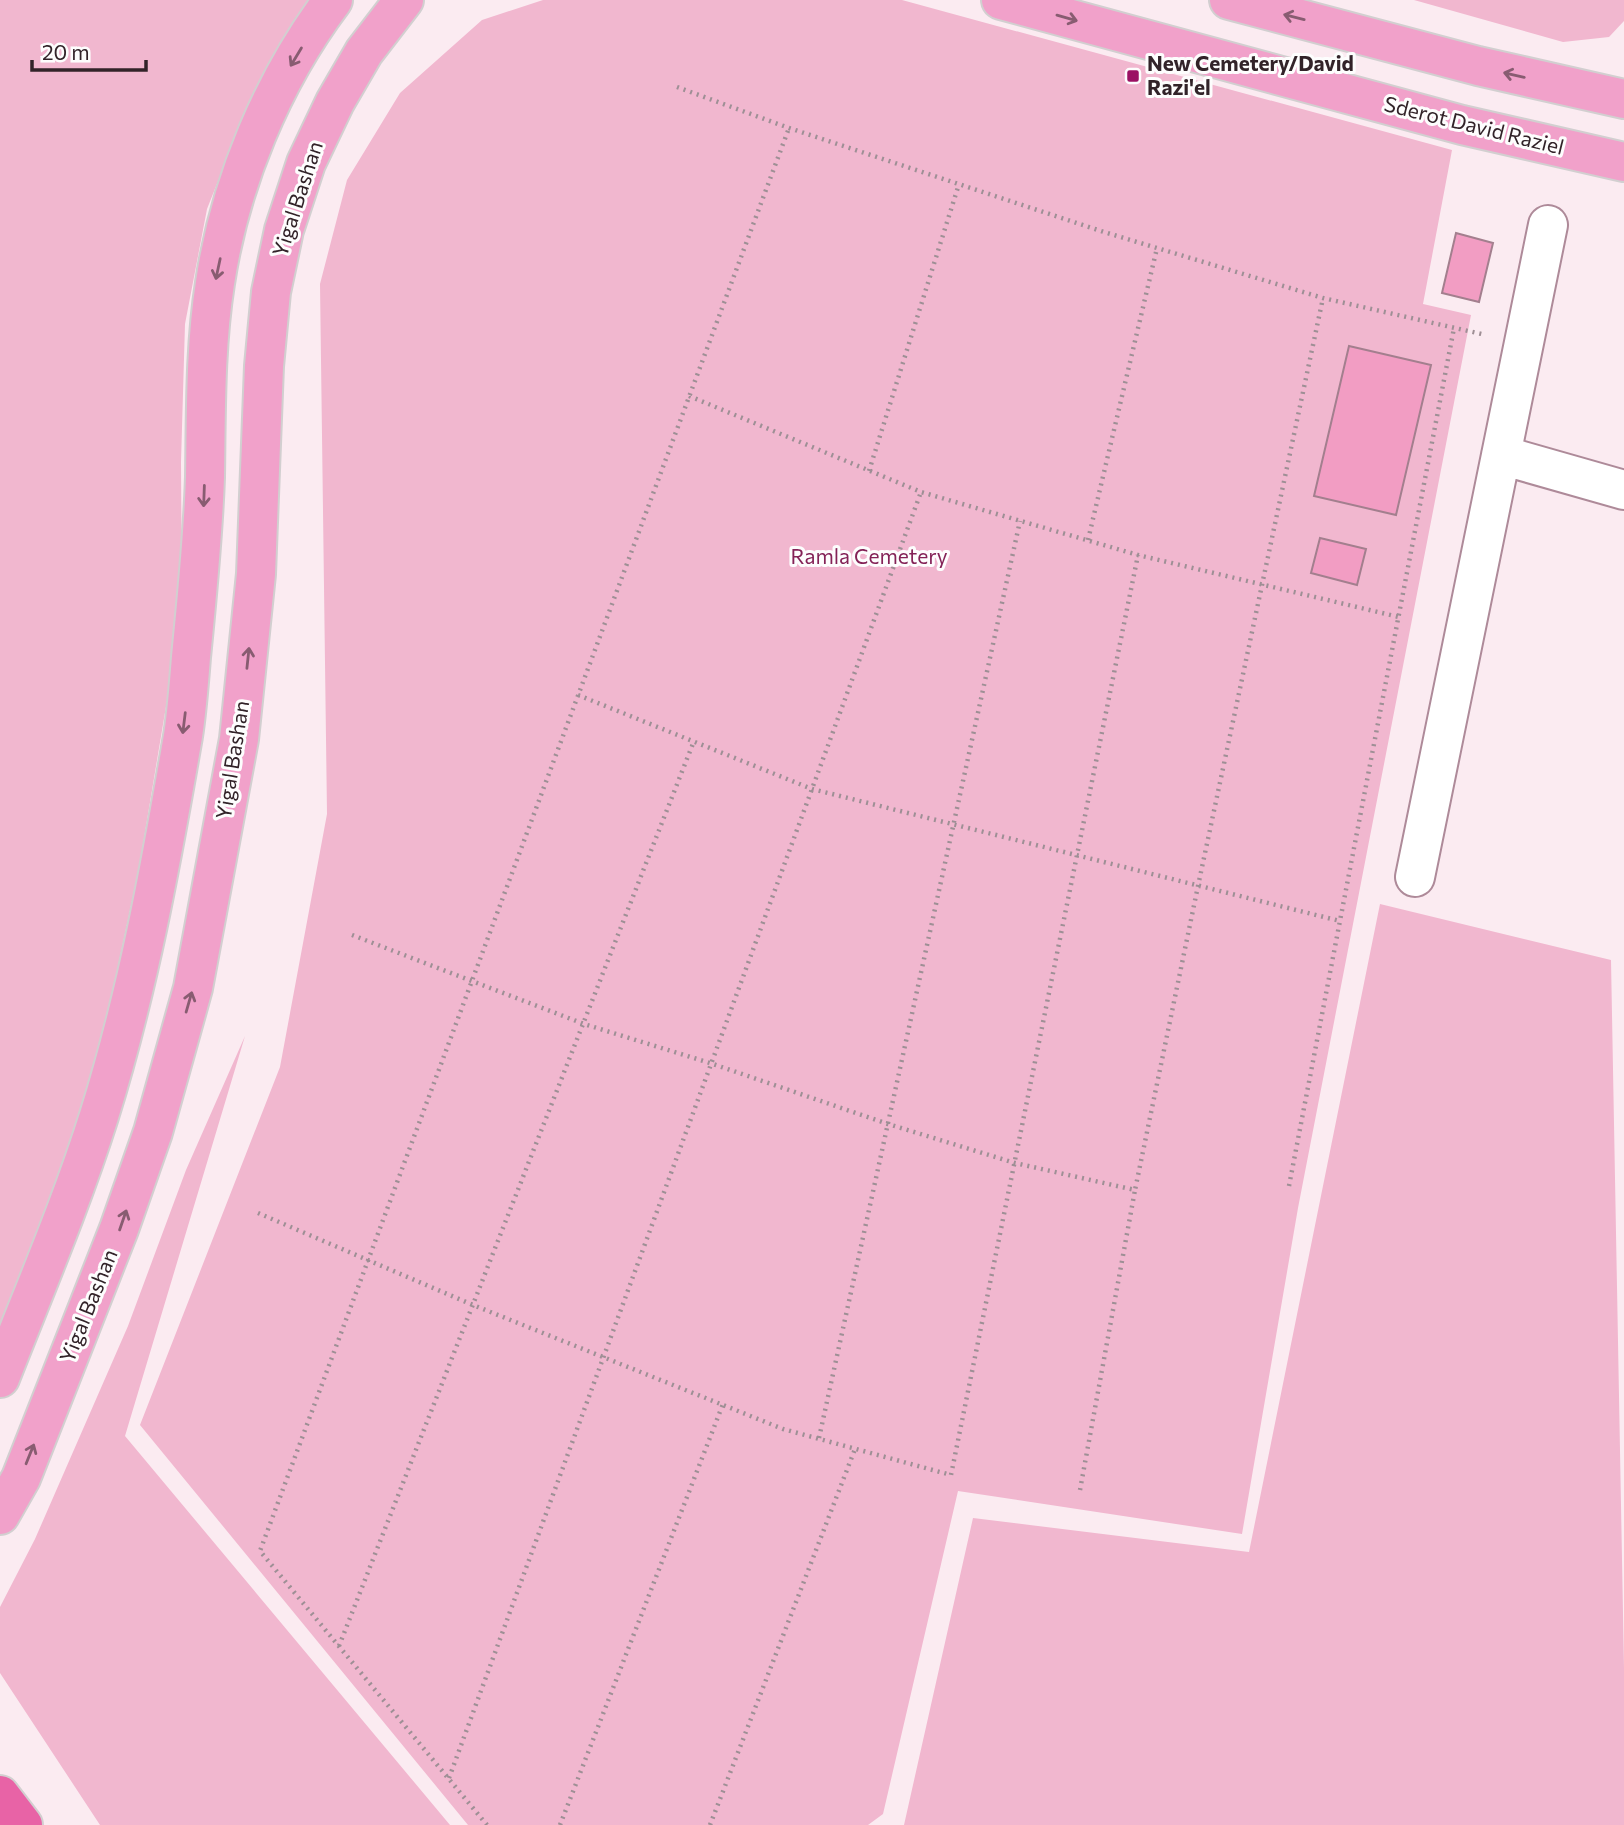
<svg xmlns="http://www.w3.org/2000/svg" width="1624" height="1825" viewBox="0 0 1624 1825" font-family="Commissioner,sans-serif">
	<rect width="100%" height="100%" fill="#fbebf1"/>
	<path fill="#f1b7cf" d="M0,0H314L289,28L245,113L207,209L185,324L181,462L182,611L139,868L109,1008L80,1113L0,1336Z
		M543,0H902L1452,150L1423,304L1471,315L1298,1208L1242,1534L958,1491L883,1814L868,1825H468L140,1425L280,1067L327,814L320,284L347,180L400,93L482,20Z
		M1414,0H1624V21L1609,37L1563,42Z
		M1380,904L1611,960L1624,1668V1825H904L973,1518L1249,1552Z
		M245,1036L125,1436L450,1825H100L0,1673V1607L35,1539L128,1326L186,1170Z"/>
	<path fill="#f29dc3" stroke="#a37f8e" stroke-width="2" d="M1456,233L1493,243L1479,302L1442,293Z
		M1349,346L1431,365L1396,515L1314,496Z
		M1320,538L1366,549L1357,585L1311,573Z"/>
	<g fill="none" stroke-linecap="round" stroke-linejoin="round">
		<g stroke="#ae8a99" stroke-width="42">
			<path id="minor" d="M1501,455L1624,490
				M1415,877L1548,225"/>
		</g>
		<g stroke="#d2cfd0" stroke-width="42">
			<path id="major" d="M1001,0L1462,125L1624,162
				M1229,0L1478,66L1624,99
				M0,1378C34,1291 71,1205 99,1116C138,991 161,864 183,736C187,710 189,683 191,657C197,597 203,538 205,477C206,413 205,347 215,283C230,183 272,81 333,0
				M0,1515L21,1478L119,1229L153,1132L193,988L239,739L256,574L264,366L271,292L284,230L306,163L335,102L364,52L404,0"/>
		</g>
		<g stroke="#d2cfd0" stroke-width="42">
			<path id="highway" d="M0,1795L23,1825"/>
		</g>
		<path stroke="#9e8f95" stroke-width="4.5" stroke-dasharray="2 5" stroke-linecap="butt" d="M677,87L789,128L1104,232L1323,298L1486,335
			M689,396L921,492L1138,555L1399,617
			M869,471L959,184
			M1088,540L1157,248
			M578,695L812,789L1340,921
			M352,935L584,1024L710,1063L888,1124L1015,1163L1135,1190L1198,886L1323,298
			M1289,1186L1454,328
			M258,1213L473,1305L783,1429L951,1475L1138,555
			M819,1438L1020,521
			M1080,1490L1135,1190
			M339,1646L694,741
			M449,1778L921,492
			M487,1825L260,1551L789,128
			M560,1825L723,1404
			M710,1825L855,1449"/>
		<use href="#minor" stroke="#fff" stroke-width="38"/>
		<use href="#major" stroke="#f1a1ca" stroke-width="38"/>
		<use href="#highway" stroke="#e863a6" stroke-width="38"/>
	</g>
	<defs><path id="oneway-shaft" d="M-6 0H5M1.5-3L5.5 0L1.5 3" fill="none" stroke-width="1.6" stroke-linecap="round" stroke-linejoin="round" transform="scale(1.75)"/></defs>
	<g stroke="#885c71">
		<use href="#oneway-shaft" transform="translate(1294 17) rotate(-166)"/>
		<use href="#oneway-shaft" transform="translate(1067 18) rotate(16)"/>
		<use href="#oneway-shaft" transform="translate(296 57) rotate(121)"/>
		<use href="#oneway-shaft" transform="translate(1514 75) rotate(-167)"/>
		<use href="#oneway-shaft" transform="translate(218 269) rotate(102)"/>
		<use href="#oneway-shaft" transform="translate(204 496) rotate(92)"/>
		<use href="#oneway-shaft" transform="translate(248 658) rotate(-84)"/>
		<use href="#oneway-shaft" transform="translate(184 723) rotate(97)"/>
		<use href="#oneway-shaft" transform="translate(189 1002) rotate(-74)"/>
		<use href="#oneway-shaft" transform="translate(123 1220) rotate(-71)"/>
		<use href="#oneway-shaft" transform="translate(30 1454) rotate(-68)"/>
	</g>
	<rect fill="#9b1163" stroke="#fdfdfd" stroke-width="2.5" x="1126" y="69" width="14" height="14" rx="3.5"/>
	<g text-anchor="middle" stroke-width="6" stroke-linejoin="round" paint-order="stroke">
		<g font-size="21" font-weight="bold" fill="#322329" stroke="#fdfdfd" text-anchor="start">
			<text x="1147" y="71">New Cemetery/David<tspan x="1147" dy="24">Razi'el</tspan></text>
		</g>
		<g font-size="21" fill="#322329" stroke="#fdfdfd">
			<text transform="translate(1474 126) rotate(14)" y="7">Sderot David Raziel</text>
			<text transform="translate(298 199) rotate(-72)" y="7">Yigal Bashan</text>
			<text transform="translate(233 760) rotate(-81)" y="7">Yigal Bashan</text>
			<text transform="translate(89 1306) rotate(-68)" y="7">Yigal Bashan</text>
		</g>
		<g font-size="21" fill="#842257" stroke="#fdfdfd">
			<text x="869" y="564">Ramla Cemetery</text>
		</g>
	</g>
	<path d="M32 60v10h114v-10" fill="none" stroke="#322329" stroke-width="3.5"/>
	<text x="42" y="60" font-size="21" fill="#322329" stroke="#fdfdfd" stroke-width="5" paint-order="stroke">20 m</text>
</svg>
